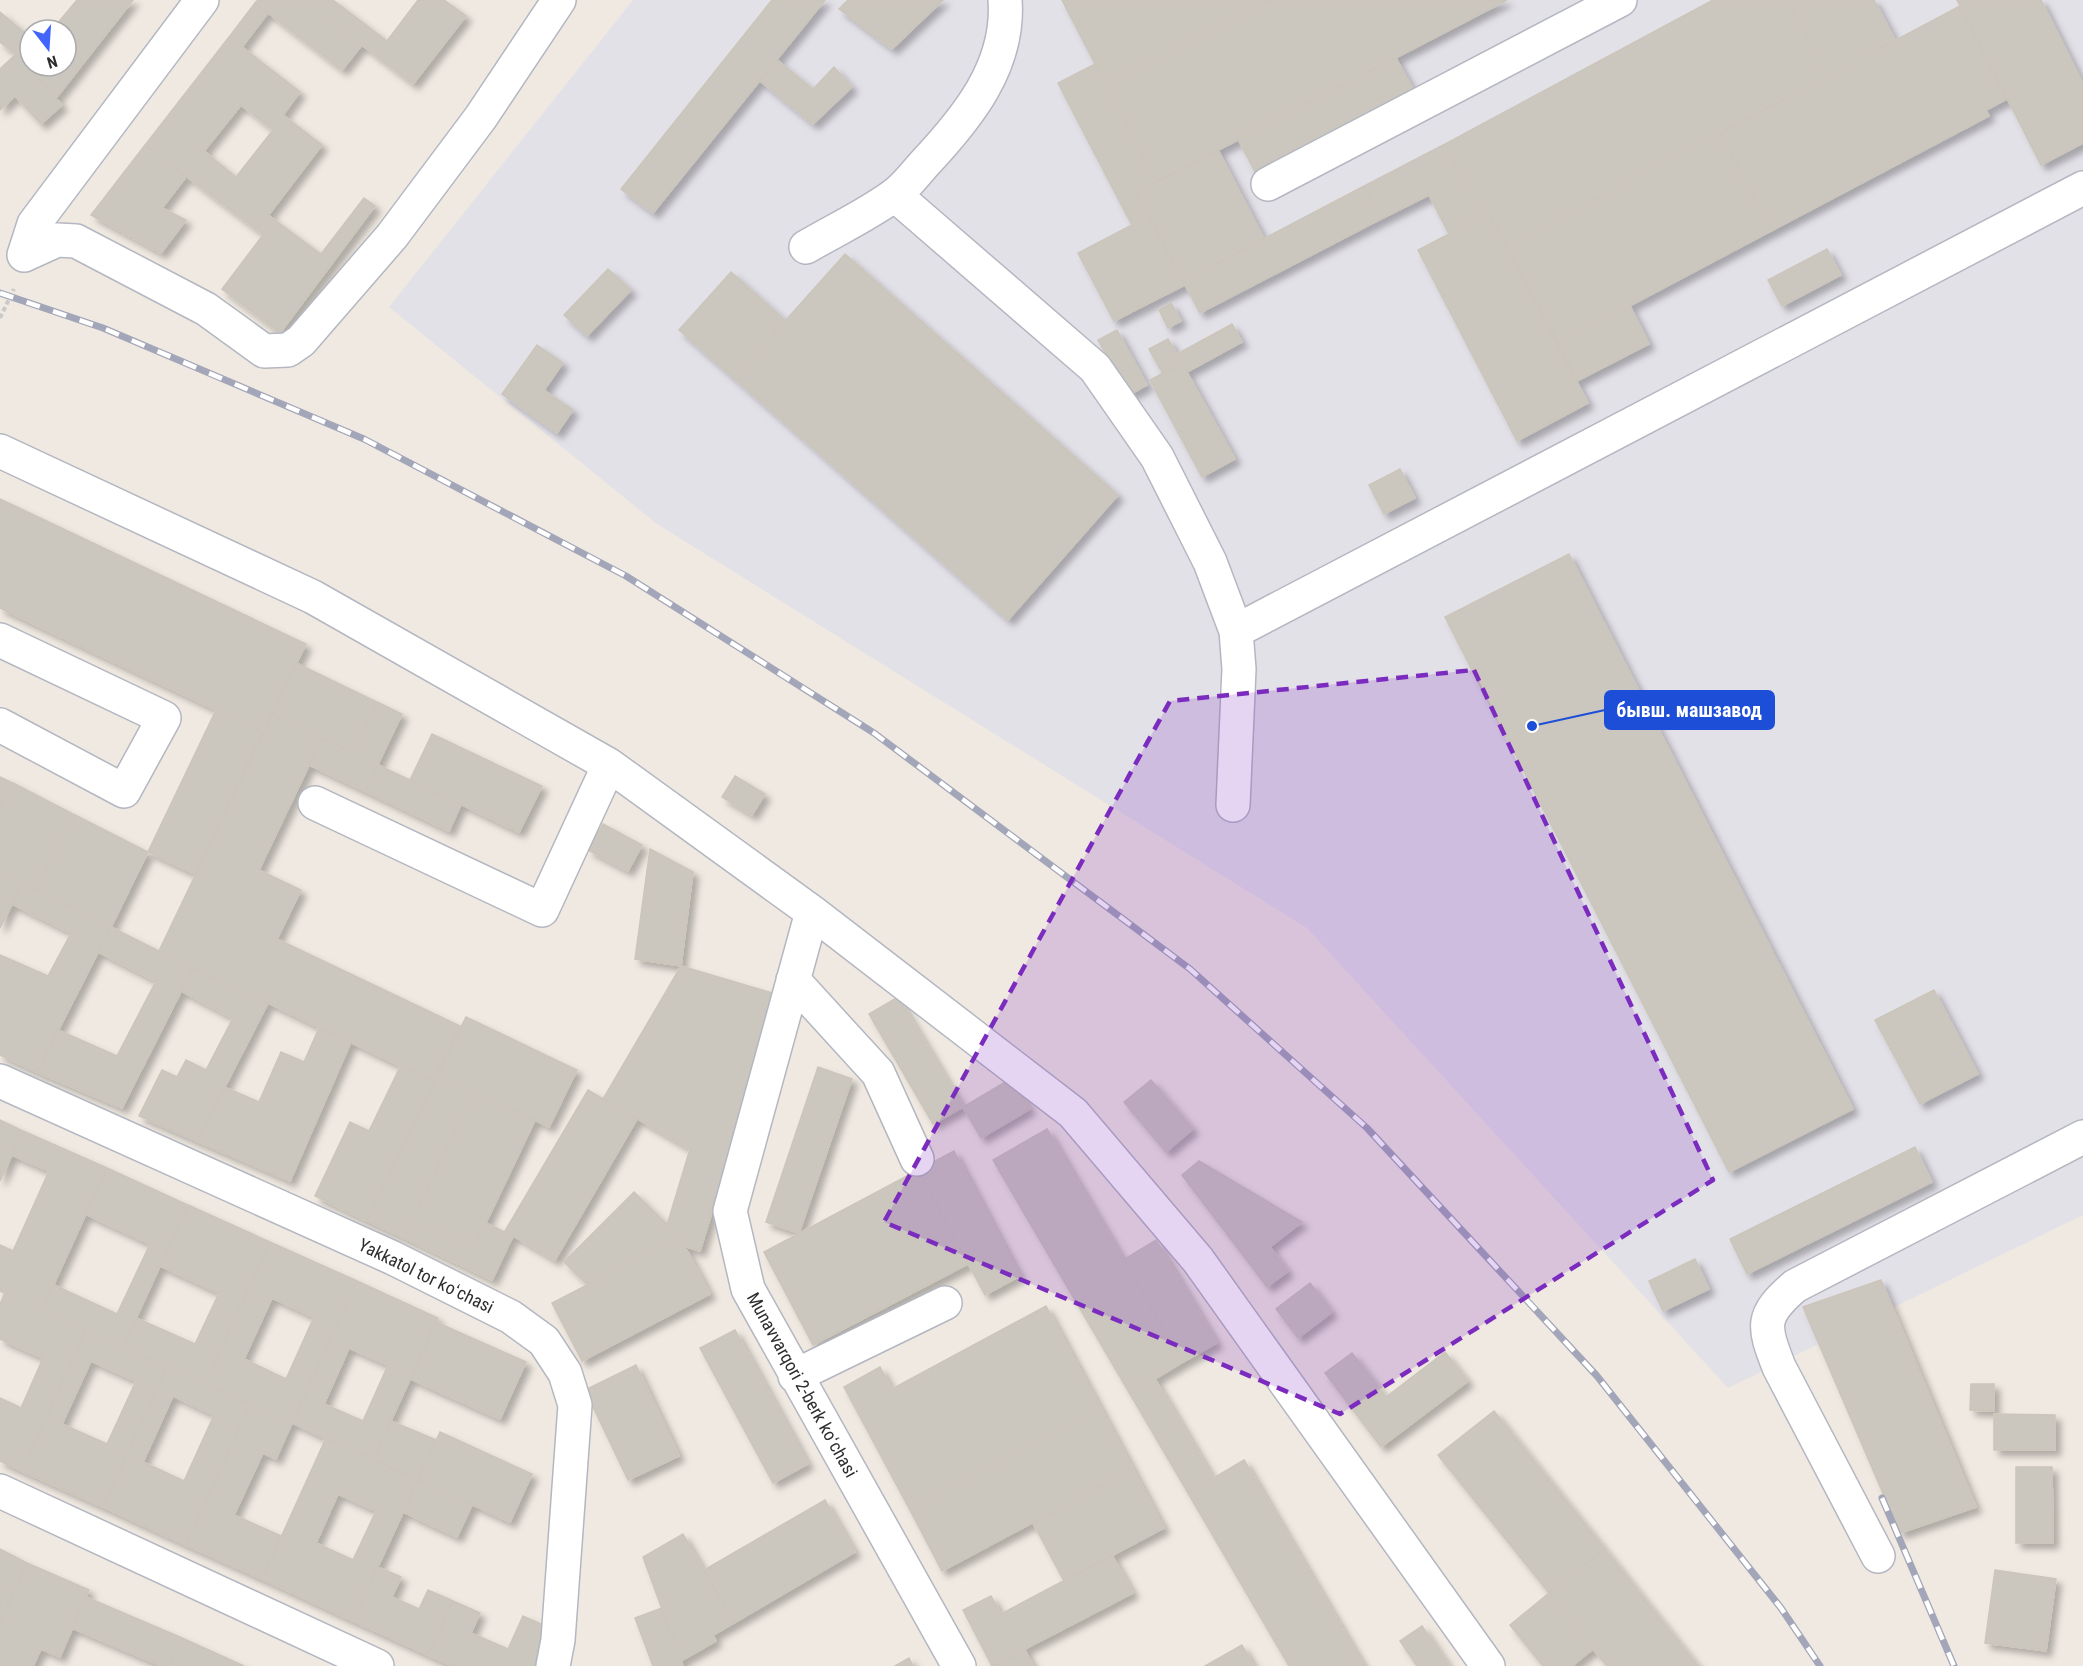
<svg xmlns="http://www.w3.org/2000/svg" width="2083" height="1666" viewBox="0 0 2083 1666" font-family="'Roboto Condensed',sans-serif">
	<defs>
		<filter id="shadow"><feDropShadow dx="5.5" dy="5.5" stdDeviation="3" flood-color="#0004"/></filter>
	</defs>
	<rect width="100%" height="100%" fill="#efe9e1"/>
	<path fill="#e3e1e8" d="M633,0H2083V1215L1728,1388L1307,928L657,524L389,307Z"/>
	<path fill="#cbc7bf" stroke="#cbc5ba" stroke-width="1.5" fill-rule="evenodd" filter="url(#shadow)" d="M77,0H133L56,98L16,54L0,42V12L30,37V66H66V30H52Z
		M258,0H303L362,45L342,70L255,3Z
		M303,0H333L387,41L418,0H444L466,16L413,84Z
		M772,0H825L653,213L621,189Z
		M848,0H943L892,49L839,9Z
		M1062,0H1271L1106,85Z
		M1271,0H1507L1157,182L1106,85Z
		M1713,0H1787L1828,76L1507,246L1489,213L1483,216L1445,144Z
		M1787,0H1874L1895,40L1828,76Z
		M1957,0H2041L2083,84V143L2041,165Z
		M255,3L268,13L242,47L229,37Z
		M1960,6L2007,99L1986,110L1989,116L1771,231L1720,133Z
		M229,37L300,92L283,115L322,145L257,230L145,145ZM241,105L273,130L236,177L204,151Z
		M16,54L62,105L41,124L15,96L0,110V69Z
		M1396,58L1417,97L1259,179L1238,139Z
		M777,60L813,89L834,67L852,87L813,124L760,81Z
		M1095,64L1157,182L1136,192L1141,200L1124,210L1058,83Z
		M1720,133L1771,231L1558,344L1507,246Z
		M1445,144L1483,216L1449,234L1429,195L1381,219L1364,186Z
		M145,145L186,177L162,208L186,220L161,253L91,215Z
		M1218,150L1264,239L1183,281L1136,192Z
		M1364,186L1381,219L1200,313L1183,281Z
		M364,198L375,206L280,333L222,289L263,235L257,230L268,215L321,254Z
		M1141,200L1185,285L1114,321L1078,253L1132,225L1124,210Z
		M1489,213L1588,403L1517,441L1418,250Z
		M1827,249L1841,275L1782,306L1768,280Z
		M845,254L1118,495L1008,620L734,378Z
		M608,269L631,290L587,336L564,315Z
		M731,272L785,320L734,378L679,330Z
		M1171,303L1181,321L1168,328L1159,310Z
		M1630,306L1649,344L1577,381L1558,344Z
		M1232,324L1242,342L1187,372L1177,354Z
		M1117,330L1147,385L1129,395L1098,340Z
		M1168,339L1182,363L1163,374L1149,349Z
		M537,345L563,363L544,390L573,410L557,433L502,394Z
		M1182,363L1235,459L1202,477L1150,380Z
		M1400,469L1415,498L1384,514L1369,485Z
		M0,499L306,644L263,732L0,608Z
		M1569,554L1853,1109L1729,1172L1445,617Z
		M296,663L377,702L353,753L272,715Z
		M377,702L402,714L365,791L309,765L322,738L353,753Z
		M216,710L263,732L195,874L148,852Z
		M272,715L322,738L259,870L301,890L277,939L460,1026L434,1082L159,951Z
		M432,734L542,786L519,832L410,780Z
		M378,765L461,804L449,831L365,791Z
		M735,776L765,794L752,815L722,797Z
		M0,777L13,783L0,808Z
		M13,783L75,815L36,889L0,871V808Z
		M75,815L148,852L111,927L36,889Z
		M603,824L642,845L628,871L588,850Z
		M650,849L693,872L681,966L635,959Z
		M0,871L23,883L0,928Z
		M23,883L111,927L37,1072L0,1055V955L48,976L71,933L12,904Z
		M111,927L193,968L122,1108L37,1072L58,1030L117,1056L156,981L98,952Z
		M681,966L779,995L700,1251L684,1246L667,1225L690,1149L603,1099Z
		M193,968L268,1003L197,1141L139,1116L162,1070L177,1077L186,1060L206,1070L233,1018L181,991Z
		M1934,990L1978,1074L1920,1104L1875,1020Z
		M898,997L963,1107L933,1124L869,1014Z
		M466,1017L577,1070L549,1127L438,1074Z
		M319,1028L351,1042L290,1181L197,1141L224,1087L259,1102L281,1052L304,1062Z
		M401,1065L434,1082L367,1221L315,1196L350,1122L369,1131Z
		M818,1067L852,1079L799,1233L766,1222Z
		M438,1074L474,1091L404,1238L367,1221Z
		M1012,1078L1030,1109L981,1138L963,1107Z
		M1151,1080L1193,1129L1166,1152L1124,1102Z
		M588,1090L637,1119L555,1260L505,1231Z
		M474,1091L535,1120L474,1248L413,1219Z
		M0,1120L23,1131L0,1181Z
		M1047,1129L1183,1362L1130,1394L993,1160Z
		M23,1131L107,1168L42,1310L0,1291V1245L13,1251L49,1171L12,1155Z
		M1915,1147L1932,1182L1747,1274L1730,1239Z
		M954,1151L1020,1276L985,1295L918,1170Z
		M1199,1161L1302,1222L1249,1263L1182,1175Z
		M107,1168L188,1205L123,1347L42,1310L54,1285L117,1314L150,1244L85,1214Z
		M918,1170L968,1264L813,1345L764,1252Z
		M634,1192L680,1237L588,1285L564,1262Z
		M188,1205L270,1242L205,1384L123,1347L136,1318L195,1344L219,1293L160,1266Z
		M413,1219L474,1248L486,1223L513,1236L492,1280L404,1238Z
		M680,1237L710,1294L582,1361L552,1303Z
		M1156,1240L1217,1343L1183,1362L1123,1260Z
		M270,1242L357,1281L292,1423L205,1384ZM272,1298L314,1317L286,1379L244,1359Z
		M1270,1247L1288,1271L1267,1287L1249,1263Z
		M1695,1259L1709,1289L1663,1311L1649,1281Z
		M1881,1280L1976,1507L1900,1533L1803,1307Z
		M357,1281L438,1318L373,1460L292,1423ZM349,1348L388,1365L363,1421L324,1404Z
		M1310,1283L1332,1312L1298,1338L1276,1309Z
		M5,1293L86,1330L22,1471L0,1461V1398L21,1408L43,1358L0,1339V1304Z
		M1046,1306L1101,1409L910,1510L844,1387L880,1367L892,1389Z
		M436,1322L526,1362L500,1419L411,1379Z
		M86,1330L167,1367L103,1507L22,1471ZM91,1361L136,1381L107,1444L62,1424Z
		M735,1330L808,1464L773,1483L700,1348Z
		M1445,1352L1468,1381L1381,1447L1325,1373L1352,1353L1386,1397Z
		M636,1365L679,1456L628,1480L585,1390Z
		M167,1367L250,1404L186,1545L103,1507ZM173,1396L214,1415L184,1481L143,1462Z
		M1155,1379L1213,1478L1188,1493L1130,1394Z
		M1971,1384H1994V1411L1970,1410Z
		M250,1404L292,1423L276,1459L263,1453L234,1515L281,1536L262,1579L186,1545Z
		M1101,1409L1133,1469L942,1571L910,1510Z
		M1494,1411L1605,1549L1549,1593L1438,1455Z
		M1994,1414L2055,1415V1450H1994Z
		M391,1421L436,1440L418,1480L373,1460Z
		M440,1432L532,1474L510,1522L418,1480Z
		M326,1438L418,1480L353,1621L262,1579ZM338,1494L376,1511L353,1560L316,1543Z
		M1244,1460L1364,1666H1289L1188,1493Z
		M2016,1467H2052L2053,1543H2016Z
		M1133,1469L1164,1528L1064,1581L1033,1523Z
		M418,1480L472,1505L457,1537L403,1512Z
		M825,1500L855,1552L734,1623L704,1570Z
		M683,1534L734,1623L713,1635L716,1641L681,1661L643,1557Z
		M0,1549L27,1563L0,1624Z
		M1605,1549L1698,1666H1607L1593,1649L1549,1593Z
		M1112,1555L1133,1593L992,1666L963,1610L991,1596L1001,1614Z
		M27,1563L89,1590L60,1657L41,1649L33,1666H0V1624Z
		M378,1567L401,1577L392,1597L419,1609L428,1590L453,1601L428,1655L353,1621Z
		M1995,1570L2056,1579L2046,1651L1985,1643Z
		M1549,1593L1593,1649L1572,1666H1543L1510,1625Z
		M86,1597L182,1638L170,1666H162L72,1628Z
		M453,1601L480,1613L471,1633L508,1649L523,1616L550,1628L533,1666H453L428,1655Z
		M662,1608L681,1661L683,1666H653L635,1618Z
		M1422,1626L1449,1666H1417L1400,1641Z
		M182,1638L244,1666H170Z
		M1242,1645L1254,1666H1205Z
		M1025,1650L1033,1666H994Z
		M909,1658L913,1666H895Z"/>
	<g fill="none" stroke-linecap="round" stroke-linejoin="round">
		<g stroke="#b4b7c1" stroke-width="36">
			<path id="minor" d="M1268,184L1620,0
				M895,195L1095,368L1157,457L1210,562L1236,631L1239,669L1233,805
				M806,247C835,230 867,215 893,196C905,188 915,174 925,163C967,118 1010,66 1005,0
				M24,255L57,240L76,241L206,309L264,351L288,350L301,341L392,236L481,117L559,0
				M24,255L34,224L202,0
				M0,451L313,597L609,765L812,912L1073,1113L1198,1260L1488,1666
				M1236,631L2083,188
				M0,640L164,718L124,791L0,725
				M315,803L542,910L609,765
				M812,912L730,1211L748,1289L959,1666
				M793,980L878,1073L917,1159
				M0,1081L393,1258L511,1317L544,1341L565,1373L575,1405L558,1640L553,1666
				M795,1376L945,1303
				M0,1491L377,1666
				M1878,1556L1779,1367C1763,1326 1760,1316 1795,1286L2083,1137"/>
		</g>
		<path stroke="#c9c9c9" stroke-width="4" stroke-dasharray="4.5 3" stroke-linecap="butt" d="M0,318L14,289"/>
		<use href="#minor" stroke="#fff" stroke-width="33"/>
		<g stroke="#a3a6b8" stroke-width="7">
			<path id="rail" d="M0,293L103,328L364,439L626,576L874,733L1190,969L1367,1128L1597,1376L1781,1608L1820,1666
				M1882,1498L1954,1666"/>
		</g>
		<use href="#rail" stroke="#fff" stroke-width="4.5" stroke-dasharray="14" stroke-linecap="butt"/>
	</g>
	<path fill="#7b2cbf" fill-opacity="0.2" stroke="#7b2cbf" stroke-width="4.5" stroke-dasharray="12 8" stroke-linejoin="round" d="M1474,670L1713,1180L1340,1414L884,1222L1170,701Z"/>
	<g text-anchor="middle" stroke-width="5" stroke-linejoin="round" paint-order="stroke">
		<g font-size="18" fill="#2e2e2e" stroke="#fff">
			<text transform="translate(426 1276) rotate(26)" y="6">Yakkatol tor koʻchasi</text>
			<text transform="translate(802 1385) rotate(61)" y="6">Munavvarqori 2-berk koʻchasi</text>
		</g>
	</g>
	<path fill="none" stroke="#1d4ed8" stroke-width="2" d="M1532 726L1605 710"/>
	<circle fill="#1d4ed8" stroke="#fff" stroke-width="2" cx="1532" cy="726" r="6"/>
	<rect fill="#1d4ed8" stroke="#1d4ed8" stroke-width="2" x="1605" y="691" width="169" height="38" rx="6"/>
	<g font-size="20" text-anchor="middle" font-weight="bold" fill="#fff">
		<text x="1689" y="717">бывш. машзавод</text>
	</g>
	<g transform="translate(48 48) rotate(163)"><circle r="28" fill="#ffffff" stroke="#ababab" stroke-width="1.5"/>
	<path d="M0-4.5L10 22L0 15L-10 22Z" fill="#4264fb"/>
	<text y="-9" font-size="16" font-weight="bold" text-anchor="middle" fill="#2e2e2e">N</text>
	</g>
</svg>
